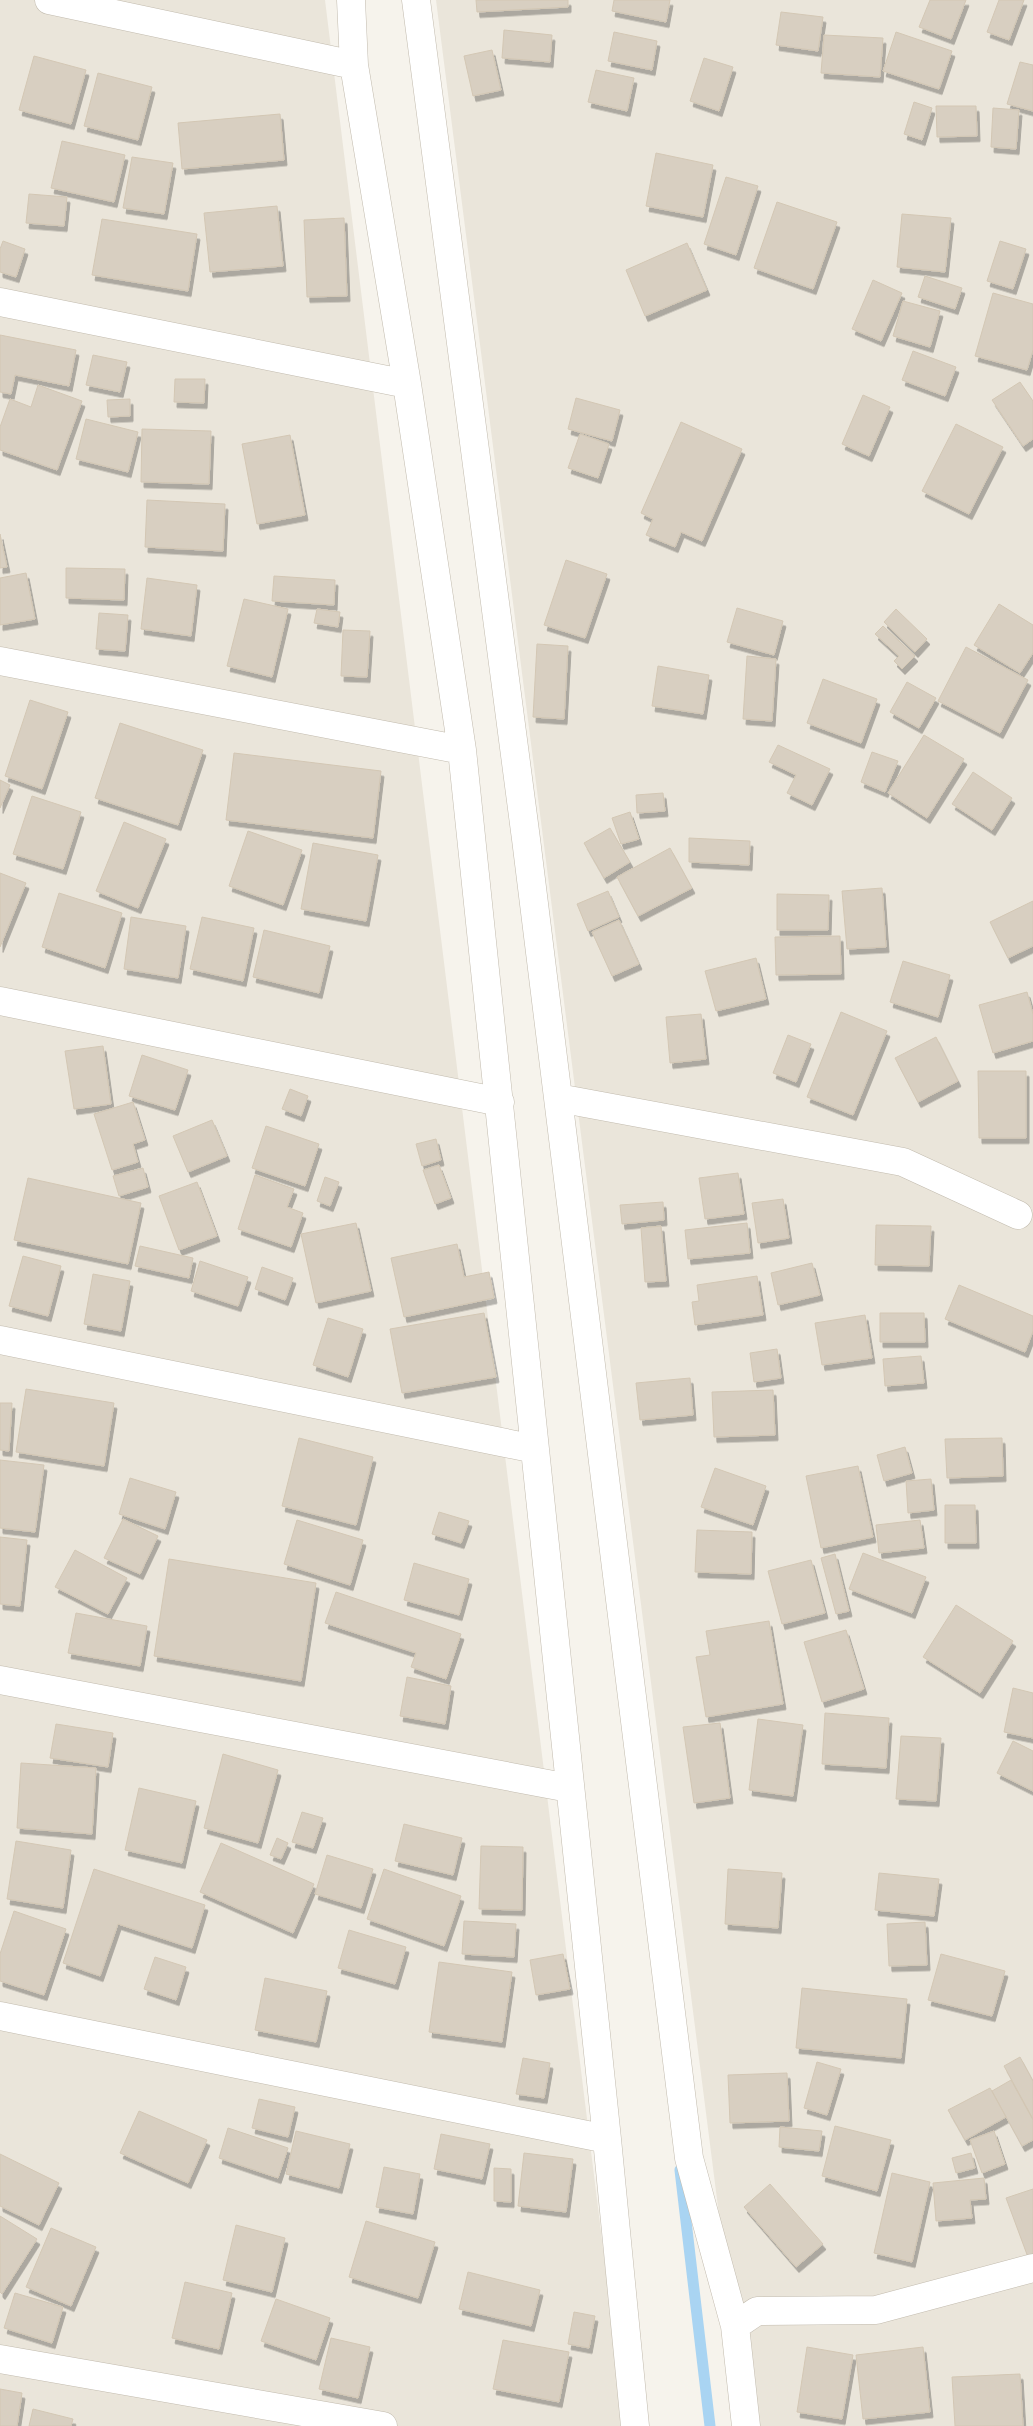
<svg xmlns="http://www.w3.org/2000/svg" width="1033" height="2426" viewBox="0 0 1033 2426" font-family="Cabin,sans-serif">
	<defs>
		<filter id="shadow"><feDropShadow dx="3" dy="5.5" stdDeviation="0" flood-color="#0004"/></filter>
	</defs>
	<rect width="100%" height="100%" fill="#f6f3ec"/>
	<path fill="#eae5da" d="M0,0H325L625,2426H0Z
		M436,0H1033V2426H746Z"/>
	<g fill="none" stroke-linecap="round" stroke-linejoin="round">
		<path stroke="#a9d4f2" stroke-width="11" d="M680,2170L710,2426"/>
	</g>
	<path fill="#d8cfc1" stroke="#d3c7b4" filter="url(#shadow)" d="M476,0H568V7L477,12Z
		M614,0H670L666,22L612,11Z
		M930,0H966L951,39L919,27Z
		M999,0H1024L1009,40L987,32Z
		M781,12L823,17L818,51L776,45Z
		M504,30L552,35L550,62L502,58Z
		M614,32L657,41L652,70L608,61Z
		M896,32L952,51L939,89L883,71Z
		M824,35L883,38L880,77L821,73Z
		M492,50L501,90L473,96L464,56Z
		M34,56L86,70L71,124L19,110Z
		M704,58L733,67L719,111L690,101Z
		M1020,62L1033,65V111L1007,104Z
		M596,70L634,78L627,111L588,102Z
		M98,73L152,87L138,140L84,126Z
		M914,102L932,108L922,140L904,134Z
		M936,106H976L977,136L937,137Z
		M993,108L1019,110L1016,149L991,147Z
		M280,114L284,160L182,169L178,123Z
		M62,141L125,155L114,202L51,188Z
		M656,153L713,165L703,217L646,206Z
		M132,157L173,163L164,214L123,208Z
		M726,177L758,186L736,255L704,244Z
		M29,194L67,197L64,226L26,223Z
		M777,202L837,222L813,289L754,268Z
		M277,206L283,266L210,272L204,213Z
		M902,214L951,218L945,272L897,267Z
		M344,218L347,296L307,297L304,220Z
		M102,219L197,234L188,291L92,275Z
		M3,241L25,249L16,277L0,272V249Z
		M1000,241L1026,249L1013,289L987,281Z
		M687,243L707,290L645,316L626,270Z
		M925,276L962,288L955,309L918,297Z
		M873,280L902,293L881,341L852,329Z
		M993,293L1033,304V350L1027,370L975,356Z
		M903,301L940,311L930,347L893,336Z
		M0,335L76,350L69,386L15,375L11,394L0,392Z
		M913,351L956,367L945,396L902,380Z
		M93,355L127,362L120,392L86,385Z
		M175,379H205L204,403L174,402Z
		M1020,382L1033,401V439L1023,446L992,400Z
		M38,385L82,401L57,470L0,450V427L10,399L31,407Z
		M863,395L890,407L869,456L842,444Z
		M576,398L620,410L612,441L568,429Z
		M130,399V416L108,417L107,400Z
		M86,419L138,432L128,472L76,459Z
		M681,422L742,449L702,541L681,532L675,547L646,535L653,519L641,513Z
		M956,424L1003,447L969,514L922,491Z
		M142,429L211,431L209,484L141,482Z
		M580,434L609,444L598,478L568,468Z
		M290,435L305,515L257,524L242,444Z
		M147,500L225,504L223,551L145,547Z
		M0,534L7,567L0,568Z
		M566,560L607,574L585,638L544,625Z
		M66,568L125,569L124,600L66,598Z
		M26,573L35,619L0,625V578Z
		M274,576L335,580L334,605L272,601Z
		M147,578L197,585L191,636L141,629Z
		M244,599L288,609L272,677L227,666Z
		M999,604L1033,625V653L1020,673L974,645Z
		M737,608L783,621L774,655L727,642Z
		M317,609L340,612L338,627L314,623Z
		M896,609L927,639L915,652L884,622Z
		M99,613L128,615L125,651L96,649Z
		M883,626L915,656L902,669L894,661L899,656L875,634Z
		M343,630L370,631L367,677L341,676Z
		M537,644L568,646L564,719L533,717Z
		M966,647L1028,680L1000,733L938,701Z
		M747,656L776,659L772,721L743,719Z
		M658,666L709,675L703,714L652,706Z
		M823,679L877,699L861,743L807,723Z
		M907,682L936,698L919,728L890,712Z
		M30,700L68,712L42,789L5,776Z
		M120,723L203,750L178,825L95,798Z
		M924,735L964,759L927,818L888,793Z
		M778,745L830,769L812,805L787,793L796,775L769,762Z
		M872,752L898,761L885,792L861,782Z
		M234,753L381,771L373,838L226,820Z
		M973,772L1012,798L992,830L952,804Z
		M0,780L10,785L0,808Z
		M663,793L665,811L637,813L636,795Z
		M32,796L81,812L63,869L13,854Z
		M630,812L639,839L621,844L612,818Z
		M124,822L166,839L138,908L96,891Z
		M610,828L630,862L604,878L584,843Z
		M248,831L302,850L283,905L229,886Z
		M689,838L750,841L749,865L689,862Z
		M313,843L378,855L366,921L301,909Z
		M670,848L692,888L638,916L617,877Z
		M0,873L26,883L0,947Z
		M882,888L886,947L847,949L842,891Z
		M608,891L619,917L588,931L577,904Z
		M59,893L122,913L105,968L42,947Z
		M777,894L829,895L828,930H777Z
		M1033,901V946L1008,958L990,922Z
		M131,917L186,926L178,978L124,969Z
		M202,917L254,928L243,981L190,969Z
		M619,920L639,964L612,976L592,932Z
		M264,930L330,946L319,993L253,977Z
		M840,936L841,974L776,975L775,937Z
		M756,958L766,999L716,1011L705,971Z
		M903,961L950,975L938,1017L890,1002Z
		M1027,992L1033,1014V1041L993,1053L979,1005Z
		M841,1012L887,1031L853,1115L807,1097Z
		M701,1014L706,1059L670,1063L666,1017Z
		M788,1035L811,1044L796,1082L773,1073Z
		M936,1037L958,1081L918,1102L895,1058Z
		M103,1046L111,1104L74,1109L65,1051Z
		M142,1055L188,1070L175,1110L129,1096Z
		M978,1071H1026V1138H979Z
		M290,1089L308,1096L301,1116L282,1109Z
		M133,1102L145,1140L133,1144L138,1162L112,1170L94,1114Z
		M212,1120L227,1156L188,1172L173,1136Z
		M266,1126L319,1144L305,1186L252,1168Z
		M436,1139L441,1160L422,1166L416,1144Z
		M439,1165L451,1198L435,1204L423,1170Z
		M143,1168L148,1187L119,1196L113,1176Z
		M738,1173L744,1214L705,1219L699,1178Z
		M255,1175L294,1189L287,1207L303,1213L291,1247L238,1229Z
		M325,1177L339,1182L330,1206L317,1201Z
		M28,1178L141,1203L128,1264L14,1240Z
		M197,1182L217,1236L179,1250L159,1196Z
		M783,1199L789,1238L758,1243L752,1203Z
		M663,1202L664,1220L622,1224L620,1205Z
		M356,1223L371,1291L316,1303L301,1234Z
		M747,1223L750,1253L688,1259L685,1230Z
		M876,1225L931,1226L929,1266L875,1265Z
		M661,1226L666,1281L645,1282L641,1228Z
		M457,1244L464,1277L489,1272L494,1298L404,1317L391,1258Z
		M140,1246L193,1258L189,1278L135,1266Z
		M23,1256L61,1266L48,1316L9,1306Z
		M200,1261L248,1277L238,1306L191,1291Z
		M812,1263L820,1295L778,1305L771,1273Z
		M262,1267L293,1278L285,1300L255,1289Z
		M93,1274L130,1281L121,1331L84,1324Z
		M757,1276L763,1315L695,1325L692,1302L699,1301L697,1285Z
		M959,1285L1033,1316V1331L1025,1352L945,1319Z
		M484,1313L496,1377L402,1393L390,1329Z
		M880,1313H924L925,1342H880Z
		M865,1315L872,1358L822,1365L815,1323Z
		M328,1318L363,1329L348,1377L313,1365Z
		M777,1349L781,1378L754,1382L750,1353Z
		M921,1356L924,1383L885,1386L883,1359Z
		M690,1378L693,1415L640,1420L636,1383Z
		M26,1389L114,1403L104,1466L16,1452Z
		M773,1390L775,1435L714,1437L712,1392Z
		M0,1403H12L9,1451L0,1450Z
		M299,1438L373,1457L356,1525L282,1506Z
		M1002,1438L1003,1476L947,1478L945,1439Z
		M905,1447L912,1473L884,1481L877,1455Z
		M0,1460L44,1465L35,1532L0,1528Z
		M858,1466L873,1537L821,1548L806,1476Z
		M715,1468L766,1486L753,1525L701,1507Z
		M130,1478L176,1492L165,1529L119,1514Z
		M931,1479L934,1510L908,1513L906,1481Z
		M945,1505H975L976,1543H945Z
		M439,1512L469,1521L461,1543L432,1534Z
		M123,1519L158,1536L140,1574L104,1558Z
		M297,1520L363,1540L350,1585L284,1564Z
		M920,1520L924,1548L879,1553L876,1525Z
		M697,1530L752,1532L751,1574L695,1572Z
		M0,1537L27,1540L20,1606L0,1604Z
		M75,1550L127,1578L108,1614L55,1587Z
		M863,1553L926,1577L912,1613L849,1589Z
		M835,1554L849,1611L836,1614L821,1558Z
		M169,1559L316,1583L301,1681L154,1656Z
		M811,1560L825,1613L782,1624L768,1571Z
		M414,1563L469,1579L459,1615L404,1600Z
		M336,1592L461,1634L446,1679L411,1667L416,1653L325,1623Z
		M956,1605L1013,1641L980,1693L923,1657Z
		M76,1613L147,1626L140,1666L68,1653Z
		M769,1621L783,1704L706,1717L696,1657L710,1655L706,1631Z
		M846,1630L864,1689L822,1702L804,1642Z
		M407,1677L451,1686L445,1724L400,1716Z
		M1013,1688L1033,1693V1738L1004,1732Z
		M825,1713L889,1718L886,1768L822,1764Z
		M758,1719L803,1725L793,1796L749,1790Z
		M720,1723L730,1798L694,1803L683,1727Z
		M56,1724L113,1733L108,1767L50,1758Z
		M901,1736L941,1738L936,1801L896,1799Z
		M1013,1741L1033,1751V1791L997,1773Z
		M223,1754L278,1770L258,1843L204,1828Z
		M21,1763L96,1768L92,1834L17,1828Z
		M139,1788L196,1801L182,1863L125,1850Z
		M302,1812L323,1818L313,1848L292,1842Z
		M404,1824L462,1838L453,1875L395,1861Z
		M277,1838L288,1843L281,1859L270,1855Z
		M16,1841L71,1850L63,1908L7,1899Z
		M221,1843L314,1884L293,1933L200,1892Z
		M481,1846L523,1847L522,1910L479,1909Z
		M327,1855L373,1869L361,1908L315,1894Z
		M94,1869L205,1905L192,1948L118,1924L100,1976L63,1963Z
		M384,1869L461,1896L444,1946L367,1919Z
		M728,1869L782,1873L778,1928L725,1924Z
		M879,1873L939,1879L934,1916L875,1910Z
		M14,1911L66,1929L44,1995L0,1981V1954Z
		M464,1921L516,1924L514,1957L462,1954Z
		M925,1922L927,1965L889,1966L887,1924Z
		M349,1930L406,1947L395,1984L338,1968Z
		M563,1954L570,1989L536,1995L530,1960Z
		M941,1954L1005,1971L992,2016L928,2000Z
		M155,1957L186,1967L176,2000L144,1989Z
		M439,1962L512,1972L502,2042L429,2032Z
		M265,1978L327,1991L316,2042L255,2030Z
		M802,1988L907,1999L901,2058L796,2048Z
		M1020,2057L1033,2081V2119L1004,2066Z
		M523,2058L550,2063L544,2098L516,2094Z
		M817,2062L841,2069L827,2115L804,2108Z
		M787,2073L789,2121L730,2123L728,2075Z
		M1011,2080L1033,2120V2140L1022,2146L992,2091Z
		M990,2088L1006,2117L965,2140L948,2110Z
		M259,2099L295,2107L288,2137L252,2128Z
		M139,2111L207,2140L188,2183L120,2153Z
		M835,2126L891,2140L877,2191L822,2176Z
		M780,2127L822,2131L819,2151L779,2147Z
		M228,2128L288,2148L278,2178L219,2158Z
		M296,2131L350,2144L339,2188L286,2174Z
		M994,2131L1005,2164L982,2173L970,2140Z
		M441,2134L490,2144L482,2179L434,2169Z
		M524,2153L573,2159L566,2212L518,2206Z
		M971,2153L975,2168L956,2173L952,2158Z
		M0,2154L59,2183L39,2225L0,2206Z
		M384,2167L420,2174L413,2214L376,2207Z
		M494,2168L511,2169V2202L494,2201Z
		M892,2173L930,2182L912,2262L874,2253Z
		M984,2178L986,2199L970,2200L972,2218L936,2221L933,2183Z
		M770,2184L823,2244L796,2267L744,2207Z
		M1033,2189V2268H1032L1006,2198Z
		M0,2216L37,2239L2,2294L0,2292Z
		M366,2221L435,2242L418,2298L349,2277Z
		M236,2225L285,2238L272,2292L223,2280Z
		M51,2228L96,2247L71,2306L26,2287Z
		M468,2272L540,2290L531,2326L459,2309Z
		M185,2282L232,2293L219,2349L172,2338Z
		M15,2293L63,2307L52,2343L4,2328Z
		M276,2299L330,2318L316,2360L261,2341Z
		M574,2312L595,2316L589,2348L568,2344Z
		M331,2338L370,2347L358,2398L319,2389Z
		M503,2340L569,2352L559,2402L493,2389Z
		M807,2347L853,2355L842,2419L797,2412Z
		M923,2347L930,2412L863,2419L856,2355Z
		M1020,2374L1023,2426H955L952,2377Z
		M0,2389L22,2393L17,2426H0Z
		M33,2409L73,2419L71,2426H29Z"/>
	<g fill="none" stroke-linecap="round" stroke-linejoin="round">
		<g stroke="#c2bbae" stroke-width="29">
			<path id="minor" d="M49,0L354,65
				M351,0L354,65L407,384L462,750L607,2139L635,2426
				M416,0L526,839L689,2158L735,2326
				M0,302L407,384
				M0,661L462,750
				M0,1001L500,1102
				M558,1098L903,1162L1018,1215
				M0,1340L535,1449
				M0,1680L569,1788
				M0,2016L607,2139
				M0,2359L383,2426
				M746,2426L735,2326L757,2311L876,2310L1033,2268"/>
		</g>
		<use href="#minor" stroke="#fff" stroke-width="28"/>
	</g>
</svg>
